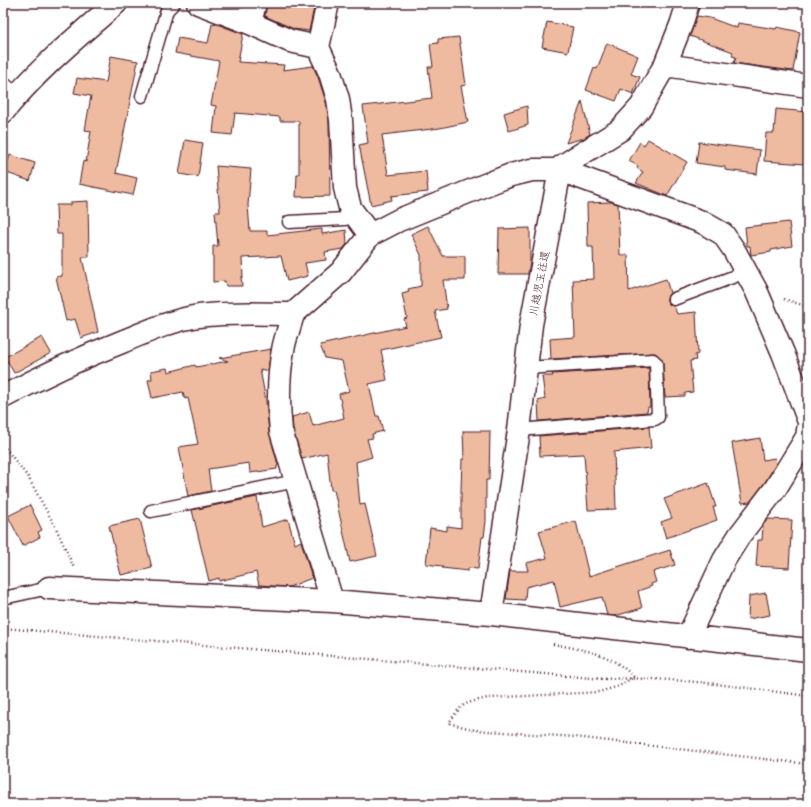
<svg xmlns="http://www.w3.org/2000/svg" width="811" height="807" viewBox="0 0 811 807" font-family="Sriracha,'Klee One',sans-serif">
	<rect width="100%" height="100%" fill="#fff"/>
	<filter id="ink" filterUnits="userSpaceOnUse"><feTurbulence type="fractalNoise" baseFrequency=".025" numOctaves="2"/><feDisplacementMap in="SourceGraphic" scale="8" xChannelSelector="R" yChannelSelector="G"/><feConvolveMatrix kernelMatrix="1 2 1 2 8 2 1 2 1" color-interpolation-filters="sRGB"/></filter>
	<g filter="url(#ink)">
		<path fill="#eebba0" stroke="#4a1f2b" d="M267,3H315L309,31L294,29L265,16Z
			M697,16L710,18L737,28L738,23L776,29L777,27L800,32L793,71L734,63L736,57L732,56L733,52L690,36Z
			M547,22L573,27L568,52L542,47Z
			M214,23L243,34L238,62L284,65L283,70L313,66L318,77L326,102L329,121L330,196L296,197L297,174H299V121H280V117L235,113L232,135L213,133L216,106L211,105L219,61L175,53L178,38L208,43L212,24H213Z
			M459,37L466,85L461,86L468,122L440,128L382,135L388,175L426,171L428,192L391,196L392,200L371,205L359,145L368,143L363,106L432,98L428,67H433L430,44L438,43V39Z
			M607,43L638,56L631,74L640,77L633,94L621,89L616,101L586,90L594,68L597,69Z
			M111,56L138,61L116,173L137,178L133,195L79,184L83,161L86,162L91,131L85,130L91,96L74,93L77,78L106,82Z
			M582,101L590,134L584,138L566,143Z
			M527,106L528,125L509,131L504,113Z
			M776,109L808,112L805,164L764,161L766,133H774Z
			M648,139L687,162L667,196L636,183L643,172L637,168L638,166L629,161L640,142L644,145Z
			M185,140L203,143L198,177L179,174Z
			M699,142L760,150L757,174L725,170V167L696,163Z
			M10,155L35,163L30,181L4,172Z
			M216,166L251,169L248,205L250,231H267V235L322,229V234L346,230L347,244L343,249L325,252L326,260L305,263L308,276L287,281L281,256L242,258L243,277H241L242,286H226L225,281L213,282V246H218L215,212H220Z
			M88,201L89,257H82L98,332L81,338L75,319L66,321L56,277L62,276V234H57L56,205H71V202Z
			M611,202L618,204L620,255H628L629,291L666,279L670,293L667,297V301L670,305L674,306L677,314L696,312L698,354L695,355L696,360L690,361L693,392L685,393V396L665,397L663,363L661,358L655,353L551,359L550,339L575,337L573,280L594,279L593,247H588L587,203Z
			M789,222L792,246L771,250V252L751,255L750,246H747L745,227Z
			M428,226L443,256H465V280H443L447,309L435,311L441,337L381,350L387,380L369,384L376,416H379L383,431L372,434L373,438L367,439L372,457L356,462L360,505L365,504L377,556L350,562L334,490H331L327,453L302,459L293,429L292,417L309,412L313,426L344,418L339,394L349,391L342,361L325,358L320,345L406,326L404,319L407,318L402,294L409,292L408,289L421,286V255L411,234Z
			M530,228V262L528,274H498L499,229Z
			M42,337L51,353L14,373L5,357Z
			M271,349L268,371L260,369L266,401L269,432L278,465L277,466V469L250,473L249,463L208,469L211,491L188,496L179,447L198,444L188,398L185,399L183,392L152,398L148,380L152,379L151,371L167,368L168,372L195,365L196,367L228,361L219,358Z
			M649,368L650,407H648L647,412L539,421L538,401L545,399L542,376H553L552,374Z
			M649,427L651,448L614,452L616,509L588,510L584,454L540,456L539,436Z
			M463,431H490L489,480H486V521L484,537H482L478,569L468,568V571L442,568V566L426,564L430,528L447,531V526L461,528V490L462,459H464Z
			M760,438L763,460L775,458L776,464L765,482L750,502L742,503L732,443Z
			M708,483L716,507H713L717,520L666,538L661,522L672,518L664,499Z
			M257,497L262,527L288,519L295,544L301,541L312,578L289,587L259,585L256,572L219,581V578L209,581L192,510Z
			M30,505L42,530L38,532L40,537L23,546L8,516Z
			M140,519L152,568L121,575L109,526Z
			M768,519L792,520L789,568L756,566L758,540H762L763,525Z
			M576,521L589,576L670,550L675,565L653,572L656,582L651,584L652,586L638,591L642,608L615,616L607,615L602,597L560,607L554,580L526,587L525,600L506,599L510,571H528L526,563L547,558L539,531Z
			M766,593L770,615L748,619L749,596Z"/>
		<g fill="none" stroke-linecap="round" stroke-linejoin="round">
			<g stroke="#4a1f2b" stroke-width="15">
				<path id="lane" d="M142,96L167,10L174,3
					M289,222L345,219L355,216
					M674,299L746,272
					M519,430L655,419L658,417L656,363L653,360L526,368
					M151,511L296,481
					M3,598L49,588"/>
			</g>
			<g stroke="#4a1f2b" stroke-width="25">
				<path id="street" d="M250,23L255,3
					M318,47L328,3
					M665,65L808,86
					M3,89L13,100
					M370,235L399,220L485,185L511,175L532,170H560L702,222L723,234L734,250L756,290L783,353L808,419
					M293,314C290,326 285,338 283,350C278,377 278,404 281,431L332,601
					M3,397C42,376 83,357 124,341C148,331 173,320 199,316C230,312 261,314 293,314L341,272L370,235L350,208L345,188L341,120L338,99L330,73L318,47L290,41L250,23L198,3
					M49,588L332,601L491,614L808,650
					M491,614L519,430L531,325L560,170L562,166L620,130L641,107L665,65L681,25L688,3
					M688,637L724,560L739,536L775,489L807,437L808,430"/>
			</g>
			<g stroke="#4a1f2b" stroke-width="25">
				<path id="secondary" d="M3,112C36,71 77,37 116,3"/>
			</g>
			<path stroke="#4a1f2b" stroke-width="2.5" stroke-dasharray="1 3" stroke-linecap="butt" d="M784,299L808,307
				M3,445L28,477L56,528L74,568
				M3,628L604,679C672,676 740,687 808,696
				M553,644C587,651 609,652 634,677L619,686L599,692L488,698C464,703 462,703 449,723L475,730L575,737L808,764"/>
			<use href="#lane" stroke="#fff" stroke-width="12"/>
			<use href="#street" stroke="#fff" stroke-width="22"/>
			<use href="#secondary" stroke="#fff" stroke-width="22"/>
		</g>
	</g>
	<g text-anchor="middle" stroke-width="3" stroke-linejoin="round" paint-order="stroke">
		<g font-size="11" fill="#4a1f2b" stroke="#fff">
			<text transform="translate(539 283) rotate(-79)" y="4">川越児玉往還</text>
		</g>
	</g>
	<rect width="811" height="807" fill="none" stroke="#fff" stroke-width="16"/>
	<rect x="8" y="8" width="795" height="791" fill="none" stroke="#4a1f2b" stroke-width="1.5" filter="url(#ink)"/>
</svg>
